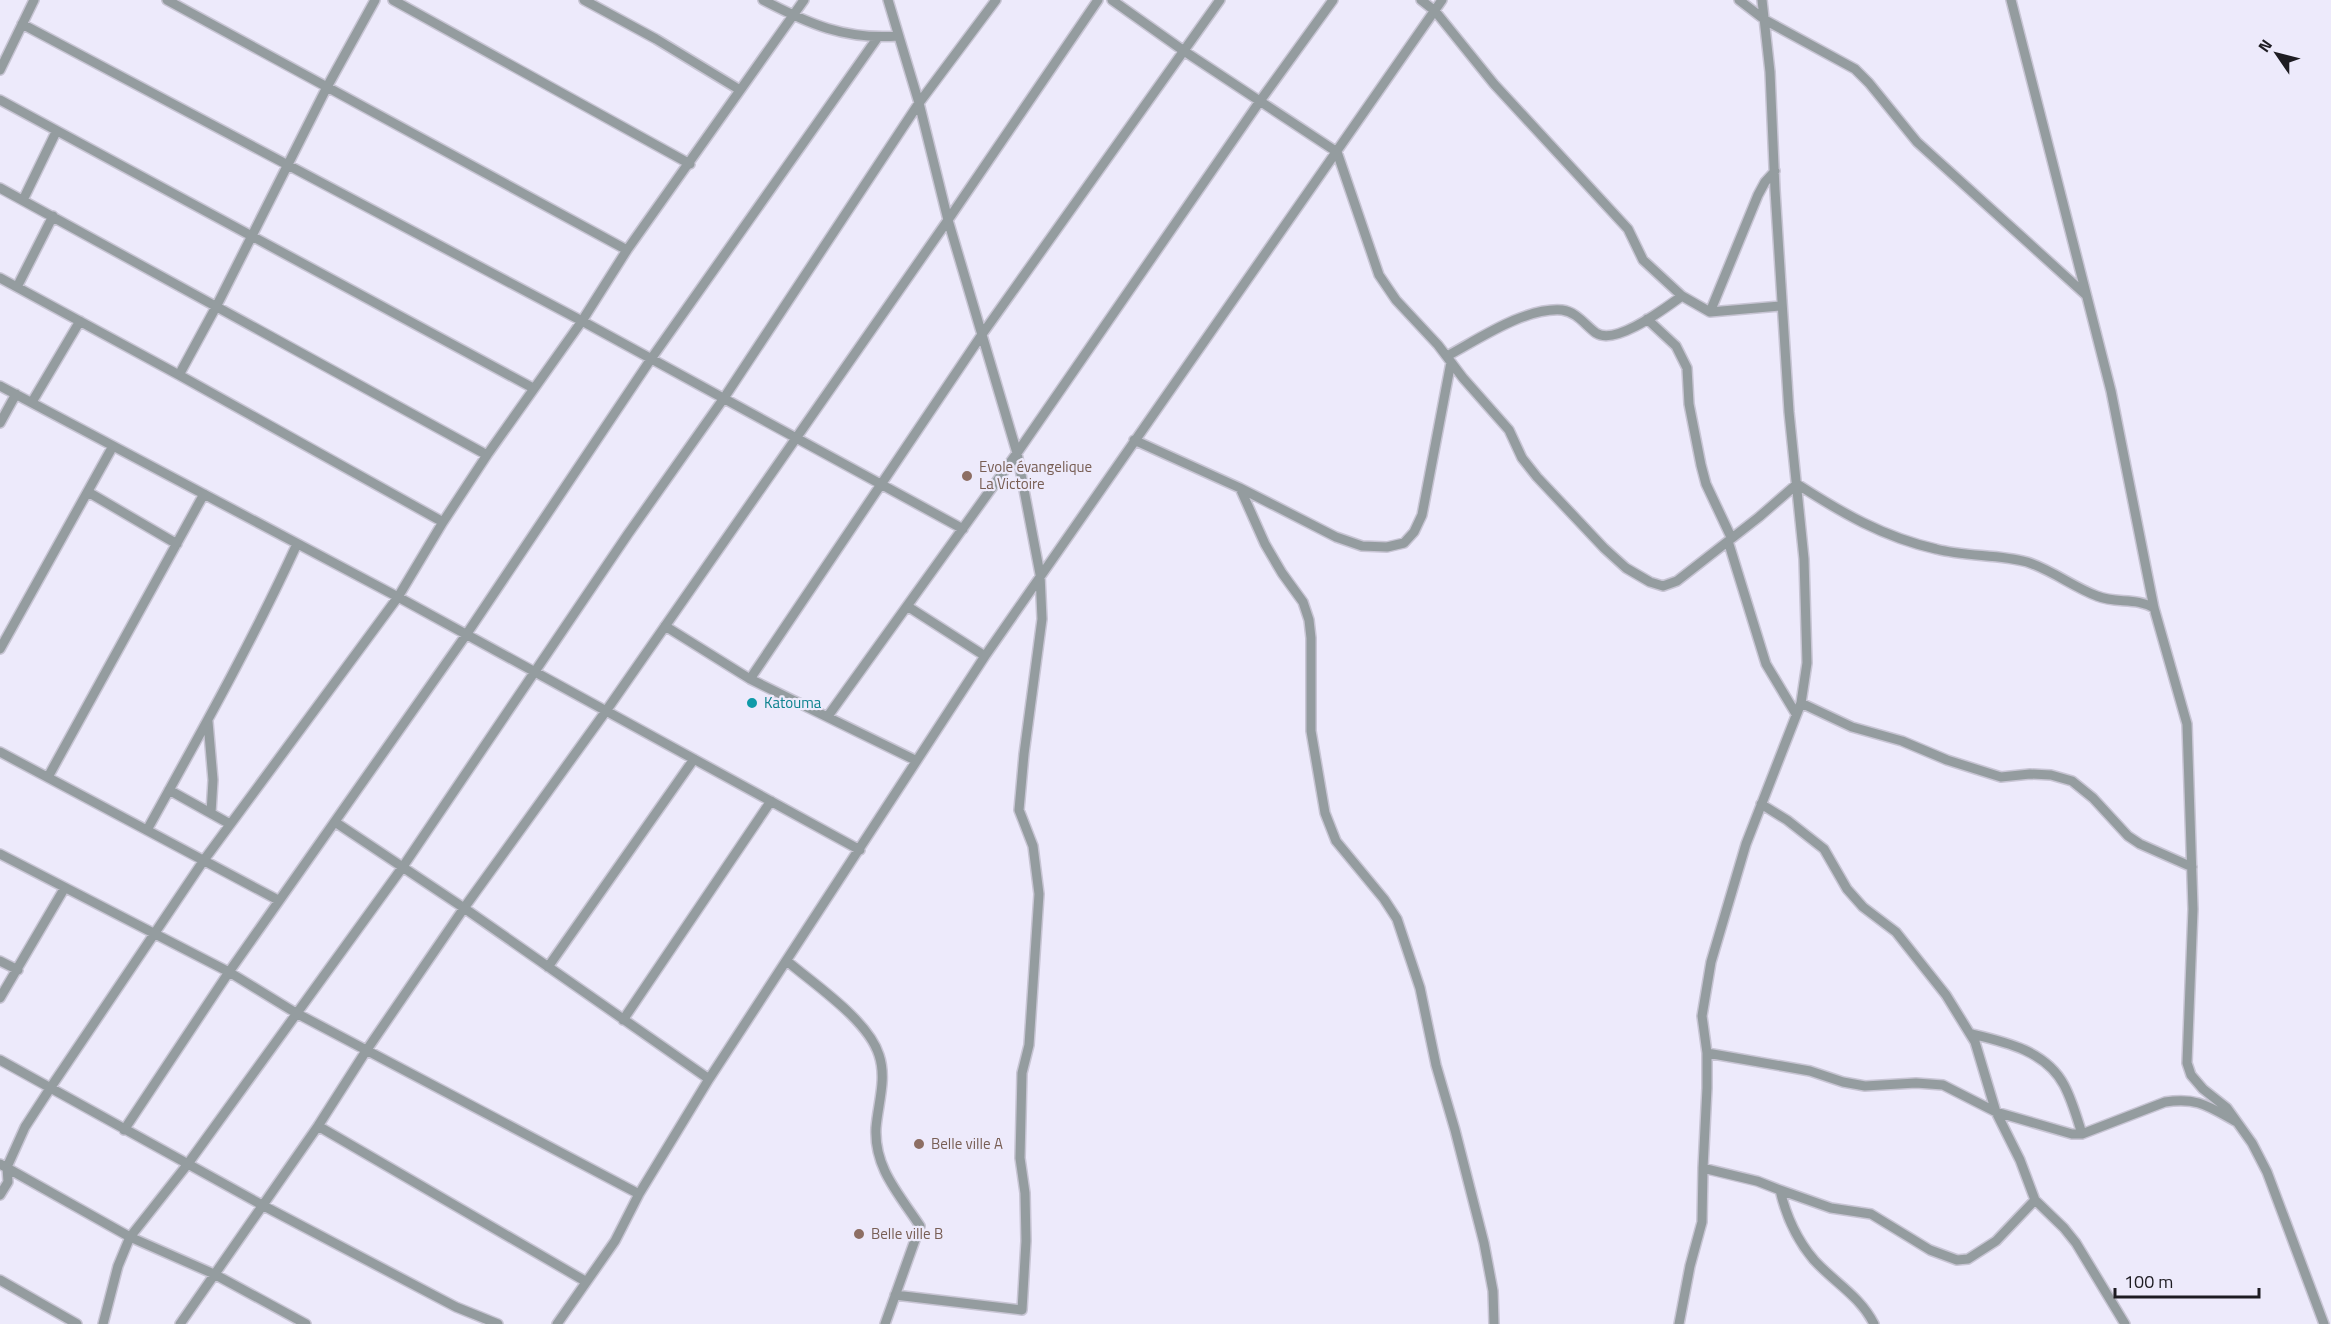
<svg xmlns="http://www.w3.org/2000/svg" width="2331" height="1324" viewBox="0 0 2331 1324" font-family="'Titillium Web',sans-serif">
	<rect width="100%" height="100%" fill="#edeafb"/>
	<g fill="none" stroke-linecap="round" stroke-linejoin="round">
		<g stroke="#c8c5d4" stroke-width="12">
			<path id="minor" d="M167,0L627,250
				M393,0L690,164
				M584,0L656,39L740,90
				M763,0C809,24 845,40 898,36
				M888,0L919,103L948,220L1017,453L1040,574L1042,619L1024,754L1019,810L1033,846L1039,894L1029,1045L1022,1073L1020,1158L1025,1193L1026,1241L1022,1310L895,1295
				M1112,0L1184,51L1337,152L1379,275L1396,300L1438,345L1463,378L1509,430L1522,458L1537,477L1604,548L1626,568L1650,582L1663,586L1677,581L1759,517L1797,484C1842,513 1883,537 1936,549C1966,557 1998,554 2027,562C2052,570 2073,587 2097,596C2116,604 2136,597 2154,608
				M1421,0L1435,11L1494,84L1628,229L1643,260L1682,296L1710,312L1781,306
				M1739,0L1765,20L1855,69L1869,83L1917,142L2086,295
				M2011,0L2111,391L2154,608L2187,724L2193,909L2187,1063L2191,1075L2203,1089L2227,1108L2252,1143L2267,1172L2324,1324
				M22,24L582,321L963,529
				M0,70L34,0
				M0,100L533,388
				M0,188L487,455
				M23,200L56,132
				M0,278L179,375L443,522
				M17,287L53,216
				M1710,312L1758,195L1765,182L1775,171
				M1647,319L1676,346L1687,368L1689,404L1701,465L1706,484L1731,537
				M1447,356C1479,339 1525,307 1562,310C1577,312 1585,325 1596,333C1616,346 1665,308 1682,296
				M179,375L217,305L327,87L375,0
				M0,386L398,597L860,850
				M32,402L80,321
				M0,423L16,394
				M1134,440L1240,488L1336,537L1362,546L1387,547L1404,543L1414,532L1422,515L1451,362
				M1240,488L1265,544L1282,573L1303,602L1309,620L1311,638V731L1325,813L1336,841L1384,899L1397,919L1420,988L1436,1065L1455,1130L1484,1243L1493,1291L1494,1324
				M88,492L177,544
				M1728,541L1766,664L1796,714
				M907,606L985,656
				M665,626L750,679L915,760
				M0,649L113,446
				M750,679L983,333L1220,0
				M1801,703L1852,727L1902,741L1947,760L2001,777L2030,774L2051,775L2072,781L2093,798L2128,836L2140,844L2192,867
				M828,716L1017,453L1260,101L1333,0
				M208,722L213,780L211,813
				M0,752L278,900
				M48,777L204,494
				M169,790L230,824
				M1761,804L1787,820L1824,849L1847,889L1863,907L1896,932L1946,995L1975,1042L1996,1112L2020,1160L2035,1200L2064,1228L2076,1243L2125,1324
				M335,822L464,908L709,1079
				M147,830C199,736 252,642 297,544
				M0,854L229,972L296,1013L639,1194
				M0,961L18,970
				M787,961C815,985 868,1020 879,1055C887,1079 878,1103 876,1128C874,1168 899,1194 920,1226L885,1324
				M548,967L694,759
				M0,998L64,889
				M623,1020L771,801
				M1972,1034C2006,1042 2046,1051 2064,1085C2072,1100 2077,1118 2082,1134
				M1707,1053L1810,1071L1843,1082L1865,1086L1916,1083L1943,1085L1996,1112L2072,1134H2082L2165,1102C2197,1097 2208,1106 2235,1121
				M0,1060L262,1205L456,1307L498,1324
				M318,1126L585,1281
				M124,1130L229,972L466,635L651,359L878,37
				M0,1164L130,1237L214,1274L306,1324
				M1703,1168L1757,1181L1780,1190C1786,1216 1797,1240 1814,1260C1835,1283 1860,1296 1874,1324
				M1780,1190L1831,1208L1871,1214L1930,1250L1957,1260L1968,1259L1996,1241L2035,1200
				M0,1195L8,1182L7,1167L25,1127L51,1087L204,860L398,597L443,522L487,455L582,321L627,250L804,0
				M0,1280L77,1324
				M103,1324L118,1266L130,1237L187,1165L402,868L628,534L724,398L919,103L996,0
				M180,1324L318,1126L366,1051L464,908L606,711L948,220L1098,0
				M557,1324L615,1241L639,1194L709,1079L985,656L1442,0
				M1679,1324L1690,1266L1702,1222L1703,1168L1707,1088V1053L1702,1016L1711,962L1746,844L1801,703L1807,663L1804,559L1789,412L1775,190L1770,72L1762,0"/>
		</g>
		<use href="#minor" stroke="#949c9f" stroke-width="9"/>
	</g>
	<g fill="#8d6e63" stroke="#edeafb" stroke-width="2">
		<circle cx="967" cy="476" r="6"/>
		<circle cx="919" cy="1144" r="6"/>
		<circle cx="859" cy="1234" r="6"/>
	</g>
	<circle fill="#0f9aa8" stroke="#edeafb" stroke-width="2" cx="752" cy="703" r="6"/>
	<g text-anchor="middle" stroke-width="4.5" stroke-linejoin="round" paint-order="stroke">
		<g font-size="15" fill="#785e54" stroke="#edeafb" text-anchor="start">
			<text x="979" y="472">Evole évangelique<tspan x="979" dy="17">La Victoire</tspan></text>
			<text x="931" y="1149">Belle ville A</text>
			<text x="871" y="1239">Belle ville B</text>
		</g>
		<g font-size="15" fill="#0d838f" stroke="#edeafb" text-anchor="start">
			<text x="764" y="708">Katouma</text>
		</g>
	</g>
	<g transform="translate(2277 54) rotate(305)" stroke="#edeafb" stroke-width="4.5" paint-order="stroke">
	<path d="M0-4.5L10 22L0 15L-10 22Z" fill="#1e1c22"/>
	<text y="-9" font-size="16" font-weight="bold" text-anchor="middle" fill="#1e1c22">N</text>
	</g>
	<path d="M2115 1288v9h144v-9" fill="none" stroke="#1e1c22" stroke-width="3"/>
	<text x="2124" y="1288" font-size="18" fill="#1e1c22" stroke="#edeafb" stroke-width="4.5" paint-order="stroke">100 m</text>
</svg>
